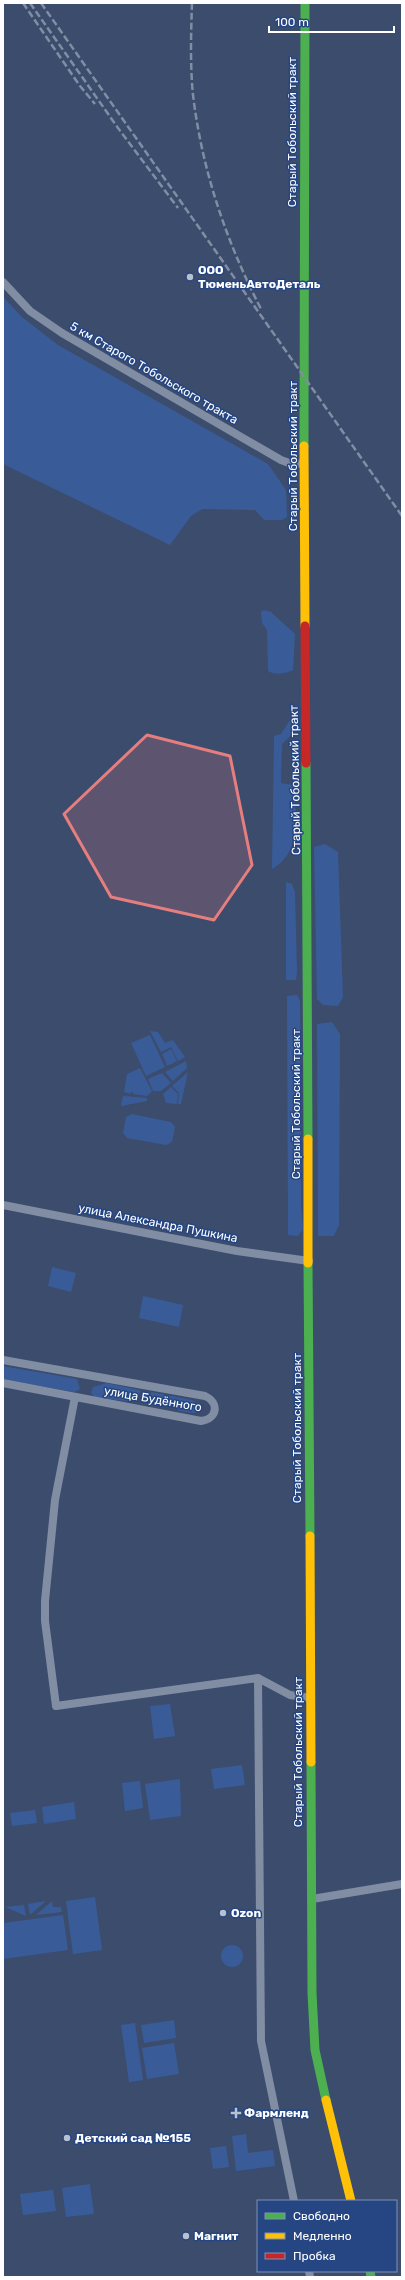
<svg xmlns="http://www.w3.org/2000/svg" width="405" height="2280" viewBox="0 0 405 2280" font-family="Rubik,sans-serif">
	<rect width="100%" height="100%" fill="#3b4c6d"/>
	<path fill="#395c99" d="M3,297L22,317L58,345L268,464L286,490L287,517L282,520H264L255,510L202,509L191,516L170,545L3,464Z
		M264,610L271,612L295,634L293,670C286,674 275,675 268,671L267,630L262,623L261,612Z
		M297,715C299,729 291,735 282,744L281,783L292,785L295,788C295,817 302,852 272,869L274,736L281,734L292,717Z
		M325,844L338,852L343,997L338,1006L323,1005L317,999L314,847Z
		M286,882L292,884L295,892L297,972L296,980H286Z
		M297,995L300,1001L301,1204L303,1229L298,1236L288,1235L287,996Z
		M332,1022L340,1034L339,1225L334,1236H318L317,1024Z
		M150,1031L158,1032L165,1043L173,1040L185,1057L178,1061L171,1047L161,1052Z
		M150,1035L165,1067L146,1076L131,1043Z
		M171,1049L177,1061L167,1066L162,1054Z
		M186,1061L187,1068L173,1081L165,1072Z
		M140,1068L152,1091L147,1096L134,1094L131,1091V1094L124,1092L127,1074Z
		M188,1072L181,1104H178L179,1093L172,1086Z
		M162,1073L171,1083L161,1091H153L148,1079Z
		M171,1087L178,1094L177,1104L166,1103L163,1094Z
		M123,1096L147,1098V1101L121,1106Z
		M132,1114L171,1122L175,1127L172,1142L166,1145L127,1138L123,1133L126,1117Z
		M52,1267L76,1273L71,1292L48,1286Z
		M143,1296L183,1305L179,1327L139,1318Z
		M3,1366L77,1379L80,1389L74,1392L3,1379Z
		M106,1383L140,1390L139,1396L126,1401L94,1397L91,1393L93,1387Z
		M151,1392L192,1400L201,1406L199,1411L194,1413L179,1411L176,1405L149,1400Z
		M170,1704L175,1736L154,1739L150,1706Z
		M242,1765L245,1785L214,1789L211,1769Z
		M180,1779L181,1816L150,1820L145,1784Z
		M140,1781L143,1808L125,1811L122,1783Z
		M74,1802L76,1819L44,1824L42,1807Z
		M35,1810L37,1823L12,1826L10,1813Z
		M95,1897L102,1950L73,1954L66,1901Z
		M46,1901L30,1915L28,1904Z
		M52,1901L53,1907H61L62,1912L36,1915Z
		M24,1905L26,1916L5,1907Z
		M63,1915L68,1950L3,1959V1923Z
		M221 1956a11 11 0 1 1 22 0a11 11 0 1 1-22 0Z
		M174,2020L176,2038L144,2043L141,2025Z
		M135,2023L143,2080L129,2082L121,2025Z
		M174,2043L179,2074L147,2079L142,2048Z
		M246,2134L248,2153L273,2150L275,2166L236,2171L232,2136Z
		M226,2146L229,2167L213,2169L210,2148Z
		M90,2184L94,2214L66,2217L62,2188Z
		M53,2190L56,2211L23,2215L20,2194Z"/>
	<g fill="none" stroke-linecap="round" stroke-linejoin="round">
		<path stroke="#818da3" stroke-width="8" d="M3,282L30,311L62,333L281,460L289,463L304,464
			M3,1205L237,1251L309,1261
			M3,1360L205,1396C220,1403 217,1419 201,1421L3,1383
			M75,1397L55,1500L45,1601V1621L56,1706L258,1678L290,1695L310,1698
			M258,1678L261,2041L294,2201
			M312,1899L402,1884
			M309,2271L310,2277"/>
		<path stroke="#4caf50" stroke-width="9" d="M304,446L305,3
			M306,763L308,1139
			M308,1263L310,1536
			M311,1762L312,1993L315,2050L326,2100
			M370,2271L371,2277"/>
		<path stroke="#ffc107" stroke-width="9" d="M304,446L305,626
			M308,1139V1263
			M310,1536L311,1762
			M326,2100L351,2201"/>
		<path stroke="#c62828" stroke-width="9" d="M305,626L306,763"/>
		<path stroke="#818da3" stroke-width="2.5" stroke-dasharray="7 3" stroke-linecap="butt" d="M23,3L80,86L95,104
			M30,3L118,128L178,208
			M41,3L402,516
			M192,3C191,33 190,65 193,95C202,170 226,241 261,309"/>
	</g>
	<path fill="#e67e7e" fill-opacity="0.2" stroke="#e67e7e" stroke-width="3" stroke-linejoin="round" d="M147,735L230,756L252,865L214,920L111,897L64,814Z"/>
	<g fill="#bac0cc" stroke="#254683" stroke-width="1.5">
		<circle cx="190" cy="277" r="4"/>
		<circle cx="223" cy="1913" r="4"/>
		<path d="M234 2107h4v4h4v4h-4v4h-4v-4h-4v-4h4z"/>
		<circle cx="67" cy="2138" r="4"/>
		<circle cx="186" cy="2236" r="4"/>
	</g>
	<g text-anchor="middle" stroke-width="3" stroke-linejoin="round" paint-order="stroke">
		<g font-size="12" fill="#fff" stroke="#254683">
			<text transform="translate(292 132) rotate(-90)" y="4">Старый Тобольский тракт</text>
			<text transform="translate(154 373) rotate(30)" y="4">5 км Старого Тобольского тракта</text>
			<text transform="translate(293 456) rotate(-90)" y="4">Старый Тобольский тракт</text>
			<text transform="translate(295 780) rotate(-91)" y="4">Старый Тобольский тракт</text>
			<text transform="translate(296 1104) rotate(-90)" y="4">Старый Тобольский тракт</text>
			<text transform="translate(158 1223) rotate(11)" y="4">улица Александра Пушкина</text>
			<text transform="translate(153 1399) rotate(10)" y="4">улица Будённого</text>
			<text transform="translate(297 1428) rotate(-90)" y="4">Старый Тобольский тракт</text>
			<text transform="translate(298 1752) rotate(-90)" y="4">Старый Тобольский тракт</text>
		</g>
		<g font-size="12" font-weight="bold" fill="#fff" stroke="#254683" text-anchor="start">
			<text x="198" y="274">ООО<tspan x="198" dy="14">ТюменьАвтоДеталь</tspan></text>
			<text x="231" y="1917">Ozon</text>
			<text x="244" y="2117">Фармленд</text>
			<text x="75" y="2142">Детский сад №155</text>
			<text x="194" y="2240">Магнит</text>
		</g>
	</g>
	<rect width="405" height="2280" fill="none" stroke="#ffffff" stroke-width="8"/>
	<rect x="257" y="2200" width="140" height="72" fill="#254683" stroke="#7c90b5"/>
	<rect x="265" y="2213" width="20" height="6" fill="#4caf50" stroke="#7c90b5"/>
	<text x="293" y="2220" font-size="12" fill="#ffffff">Свободно</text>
	<rect x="265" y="2233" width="20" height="6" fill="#ffc107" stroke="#7c90b5"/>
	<text x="293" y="2240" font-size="12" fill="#ffffff">Медленно</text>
	<rect x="265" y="2253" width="20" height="6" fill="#c62828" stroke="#7c90b5"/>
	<text x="293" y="2260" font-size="12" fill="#ffffff">Пробка</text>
	<path d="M269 26v6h125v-6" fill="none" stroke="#ffffff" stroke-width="2"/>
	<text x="275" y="26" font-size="12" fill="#ffffff" stroke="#254683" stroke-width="3" paint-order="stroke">100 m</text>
</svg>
